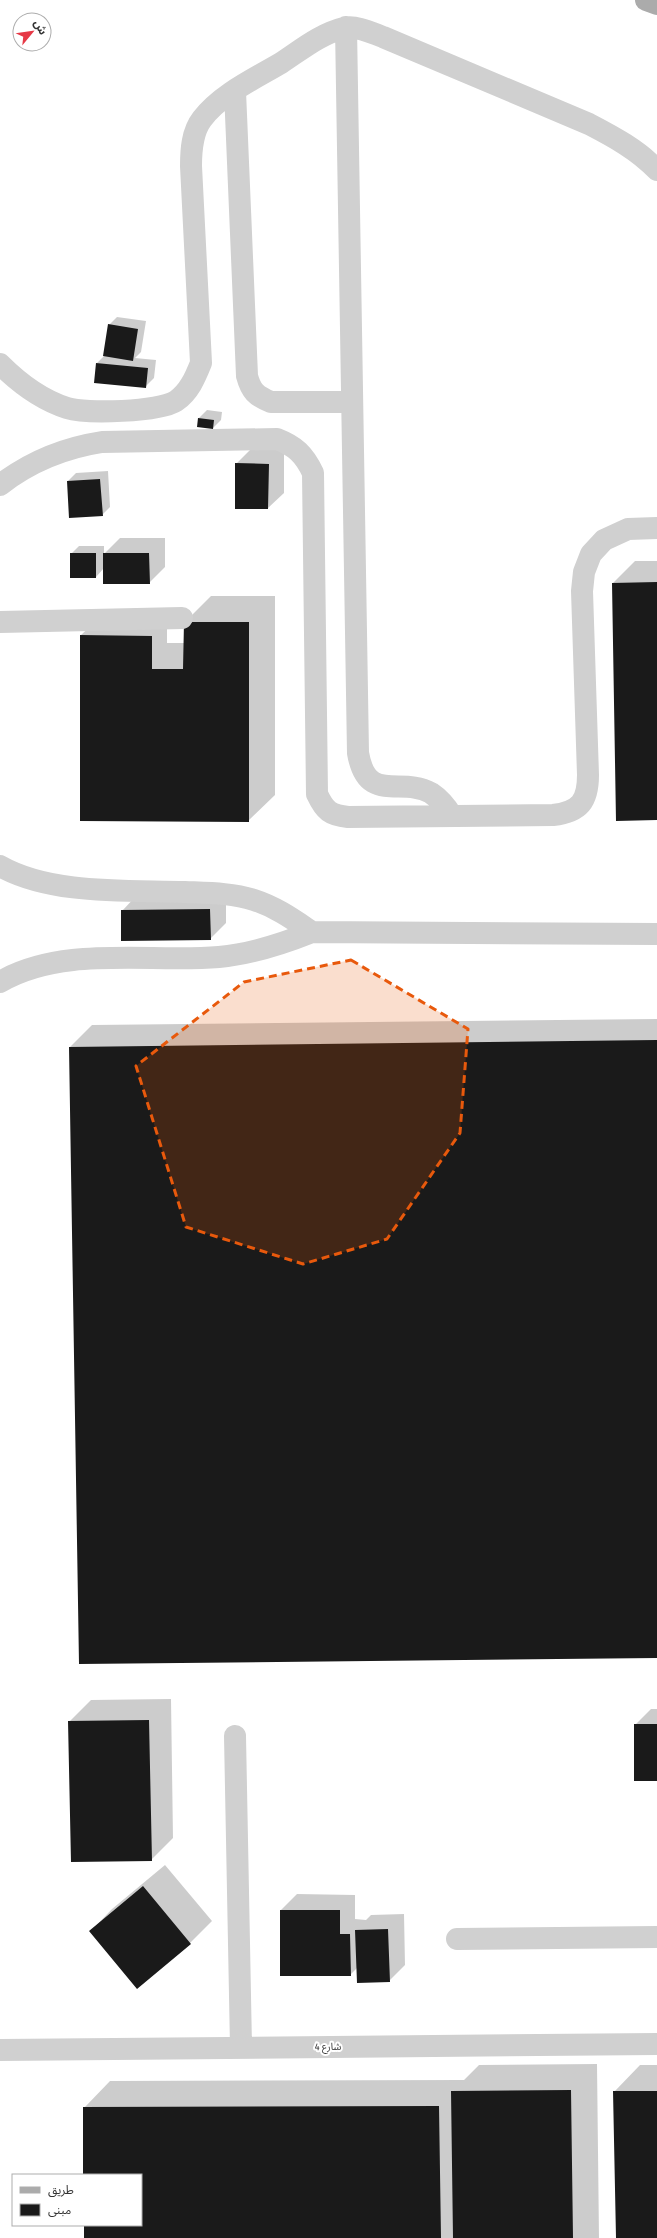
<svg xmlns="http://www.w3.org/2000/svg" width="657" height="2238" viewBox="0 0 657 2238" font-family="'Fira Sans Condensed','Noto Sans Arabic',sans-serif">
	<rect width="100%" height="100%" fill="#fff"/>
	<path fill="#0003" d="M117,317L146,321L141,352L135,358L156,360L154,378L146,386L97,363L104,356L109,325Z
		M207,410L222,412L221,420L213,428L199,418Z
		M252,448H284V493L268,508L236,464Z
		M108,471L110,507L102,515L68,481L76,473Z
		M120,538H165V567L149,583L104,568L96,577L71,554L79,546H104V554Z
		M635,561H657V819L613,583Z
		M211,596H275V795L248,821L81,635L97,620H167V643H185V622Z
		M226,894V923L210,939L122,911L137,895Z
		M657,1019V1657L70,1047L92,1025Z
		M171,1699L173,1838L151,1860L69,1722L91,1700Z
		M651,1709H657V1780L635,1725Z
		M165,1865L212,1921L190,1943L91,1931L112,1909Z
		M297,1894L355,1895V1919L366,1920L371,1915L404,1914L405,1965L389,1981L357,1968L350,1975L281,1910Z
		M597,2064L599,2238H85V2225H141V2175H84V2108L110,2081L464,2080L479,2065Z
		M640,2065H657V2238H617L614,2092Z"/>
	<path fill="#1a1a1a" d="M108,324L138,329L133,361L103,356Z
		M96,363L148,368L146,388L94,383Z
		M198,418L214,420L213,429L197,427Z
		M235,463L269,464L268,509H235Z
		M100,479L103,516L69,518L67,481Z
		M70,553H96V578H70Z
		M103,553H149L150,584H103Z
		M657,582V820L616,821L612,583Z
		M184,622H249V822L80,821V635L152,636V669H183Z
		M210,909L211,940L121,941V910Z
		M657,1040V1658L79,1664L69,1047Z
		M149,1720L152,1861L71,1862L68,1721Z
		M634,1724H657V1781H634Z
		M143,1886L191,1944L137,1989L89,1931Z
		M280,1910H340V1934H350L351,1976H280Z
		M388,1929L390,1982L357,1983L355,1930Z
		M571,2090L573,2238H453L451,2091Z
		M613,2091H657V2238H616Z
		M439,2106L441,2238H84V2225H141V2175H83V2107Z"/>
	<g fill="none" stroke-linecap="round" stroke-linejoin="round">
		<path stroke="#d0d0d0" stroke-width="22" d="M346,27L358,753C367,805 401,776 431,793C440,799 446,806 452,816
			M235,91L247,376C251,391 256,396 271,402H352
			M0,364C18,382 42,400 67,408C86,414 159,412 176,401C189,392 195,378 201,363L191,166C191,150 192,132 202,119C221,94 254,79 281,63C301,50 320,34 344,28C356,25 372,33 383,37L589,124C614,137 638,150 657,170
			M0,485C31,461 63,448 102,442L277,439C295,446 304,454 313,473L317,794C325,811 330,815 348,817L553,815C580,812 588,801 588,775L582,591L584,572L591,554L604,540L628,529L657,528
			M0,622L182,618
			M0,866C51,895 128,890 185,892C208,893 232,893 254,900C276,907 294,920 312,932
			M0,982C63,945 150,963 219,957C252,954 282,944 312,932L657,934
			M235,1736L241,2047
			M457,1939L657,1937
			M0,2050L657,2044"/>
		<path stroke="#ababab" stroke-width="22" d="M646,0L657,4"/>
	</g>
	<path fill="#e8590c" fill-opacity="0.2" stroke="#e8590c" stroke-width="3" stroke-dasharray="8 5" stroke-linejoin="round" d="M351,960L468,1029L460,1133L387,1239L303,1264L186,1227L136,1066L244,982Z"/>
	<g text-anchor="middle" stroke-width="4" stroke-linejoin="round" paint-order="stroke">
		<g font-size="10" fill="#333" stroke="#fff">
			<text transform="translate(328 2046) rotate(-1)" y="4">شارع 4</text>
		</g>
	</g>
	<rect x="12" y="2174" width="130" height="52" fill="#ffffff" stroke="#adadad"/>
	<rect x="20" y="2187" width="20" height="6" fill="#ababab" stroke="#adadad"/>
	<text x="48" y="2194" font-size="12" fill="#333333">طريق</text>
	<rect x="20" y="2204" width="20" height="12" fill="#1a1a1a" stroke="#adadad"/>
	<text x="48" y="2214" font-size="12" fill="#333333">مبنى</text>
	<g transform="translate(32 32) rotate(61)"><circle r="19" fill="#ffffff" stroke="#adadad"/>
	<path d="M0-3L7 15L0 10L-7 15Z" fill="#e63946"/>
	<text y="-6" font-size="11" font-weight="bold" text-anchor="middle" fill="#333333">ش</text>
	</g>
</svg>
